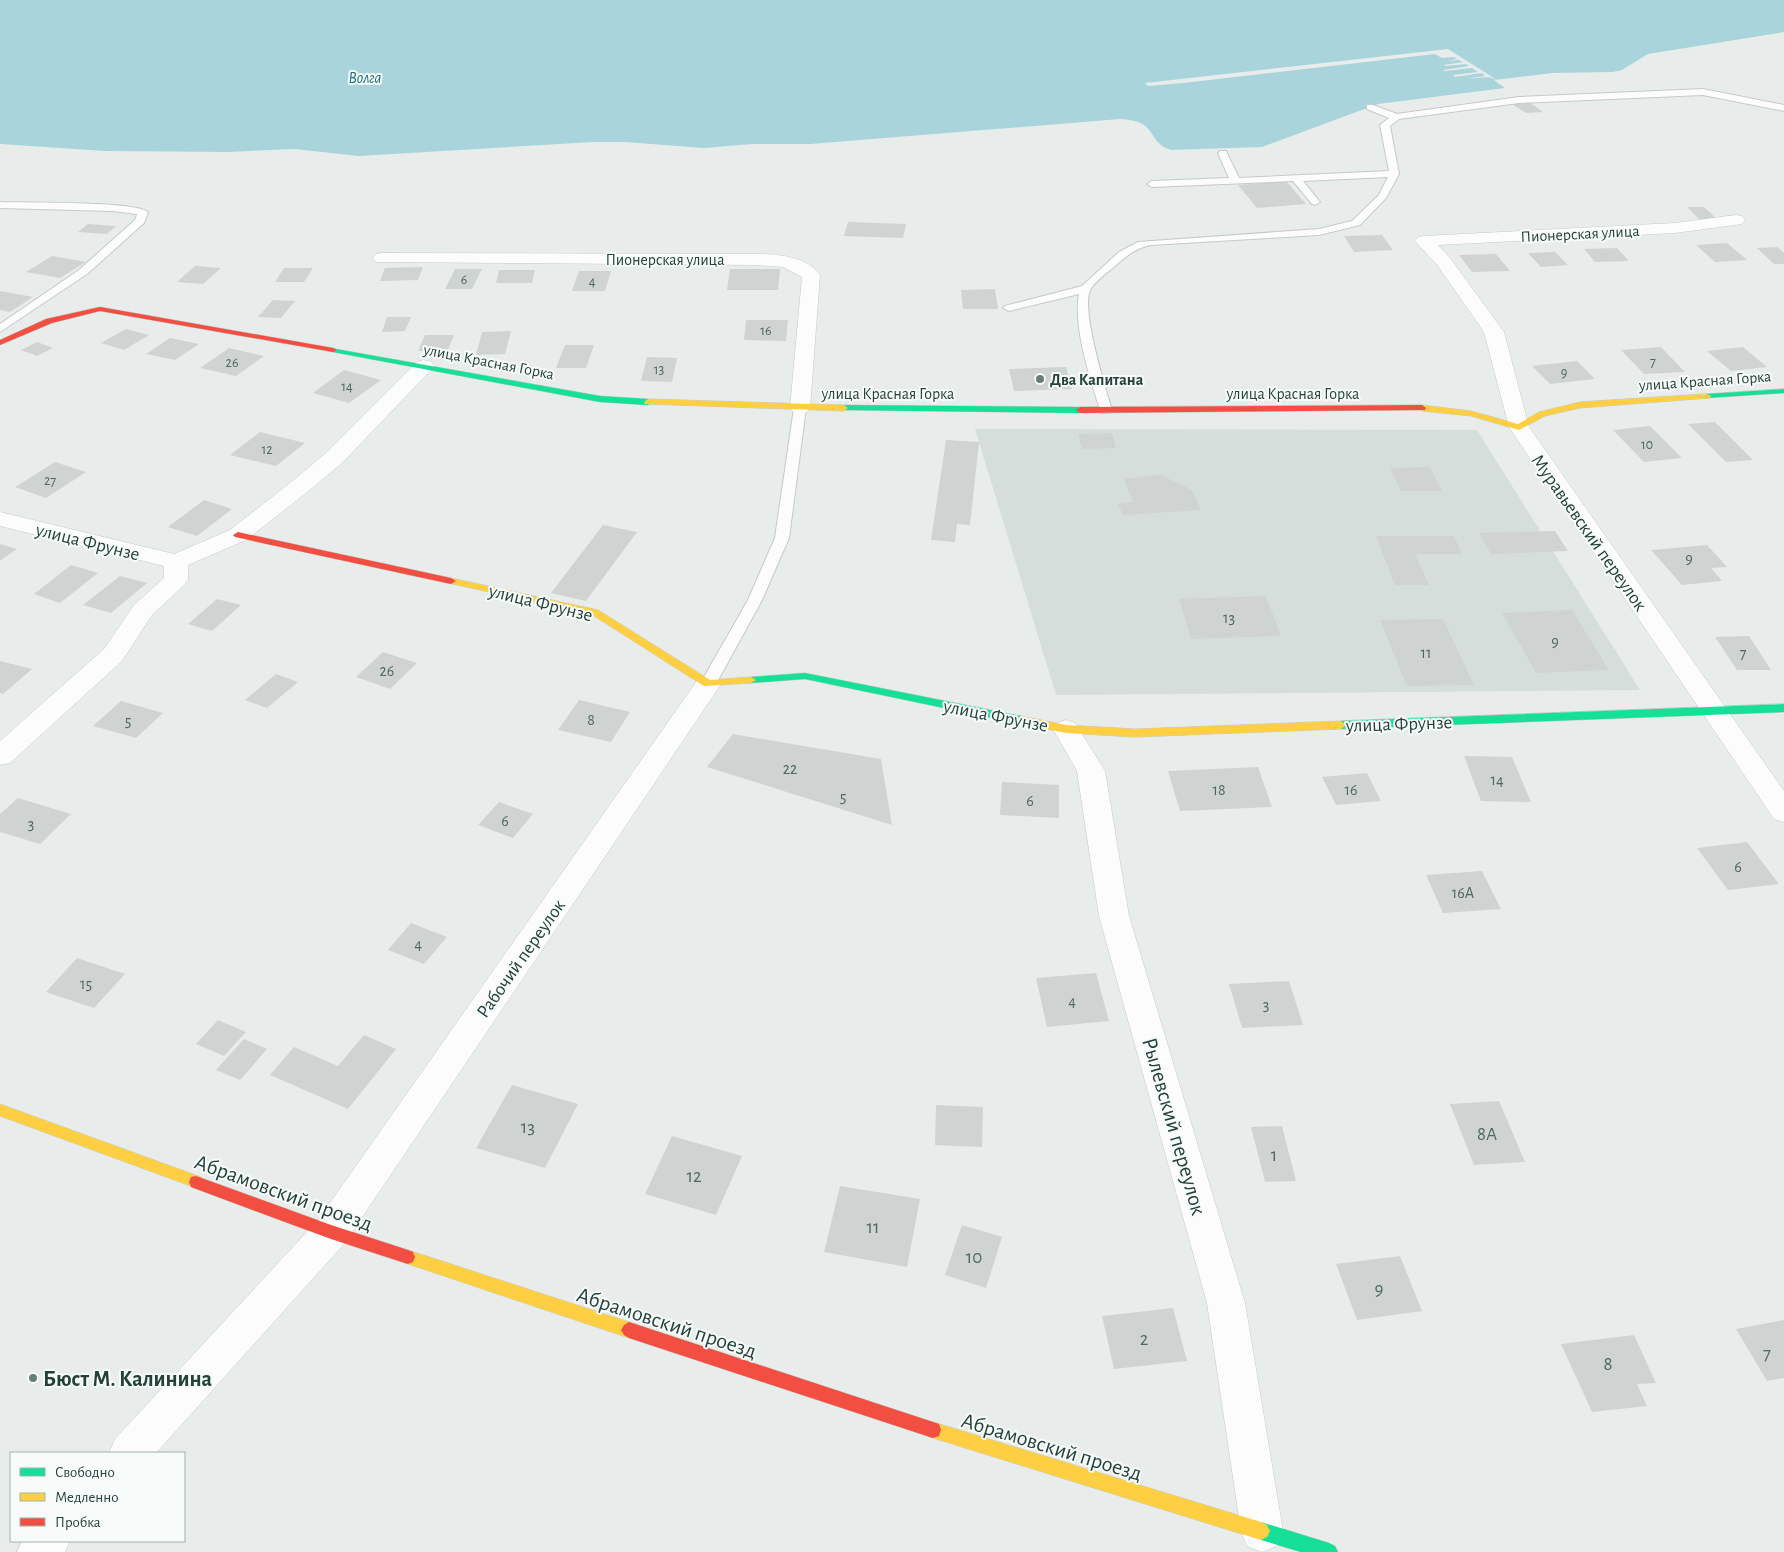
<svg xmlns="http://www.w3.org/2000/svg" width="1784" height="1552" viewBox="0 0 1784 1552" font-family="'Alegreya Sans',sans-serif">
	<rect width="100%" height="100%" fill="#e8edeb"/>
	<path fill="#d6dedb" d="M975,429L1477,430L1640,690L1056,695Z"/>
	<path fill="#a9d4db" d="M0,0H1784V32L1648,54L1622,70L1613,72L1552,73L1494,80L1505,88L1378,104L1262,147L1171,150C1145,141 1160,121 1120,119L810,144H752L704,148L625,142H593L359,156L294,149L229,152L105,151L0,144Z"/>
	<path fill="#e8edeb" d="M1448,49L1497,80L1489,77L1465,79L1485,76L1482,73L1455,77L1453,75L1478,72L1472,68L1445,71L1443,70L1469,66L1466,64L1445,66L1444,65L1463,62L1459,60L1446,61L1457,59L1454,57L1442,58L1435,54L1183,83L1148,86L1145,83Z"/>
	<path fill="#cfd4d2" d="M1529,102L1543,112L1526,113L1512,104Z
		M1286,181L1306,204L1257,208L1238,185Z
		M1687,207H1704L1717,219H1699Z
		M848,222L906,224L903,238L844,236Z
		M88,224L116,226L107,234L78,232Z
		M1382,235L1393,250L1354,252L1344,236Z
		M1727,243L1747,260L1715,262L1696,245Z
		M1777,247L1784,253V264H1774L1757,248Z
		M1617,248L1629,261L1595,262L1584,249Z
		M1555,252L1568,265L1541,267L1528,253Z
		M1496,254L1510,271L1472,272L1459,255Z
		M52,256L86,262L60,278L26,272Z
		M195,266L221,268L203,284L177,282Z
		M423,267L418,280L380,281L385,268Z
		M284,268H313L304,282H275Z
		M455,269H482L472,289H445Z
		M730,269H780L778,290H727Z
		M499,270H535L532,283H496Z
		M579,271H611L605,291H572Z
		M995,289L998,309H963L961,290Z
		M0,291L33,297L10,312L0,310Z
		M273,300L295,301L281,318L258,317Z
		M387,317H411L405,331L382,332Z
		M746,320H788L786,341L744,340Z
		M126,329L149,335L124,350L101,343Z
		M511,331L505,354L476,355L482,332Z
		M425,335H454L447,352L418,351Z
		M170,338L199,344L175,360L146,354Z
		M37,342L53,348L37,356L21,350Z
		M565,345H594L586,368H556Z
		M1661,347L1685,372L1644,374L1621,350Z
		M1743,347L1767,367L1731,371L1707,351Z
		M229,348L264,356L236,376L200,368Z
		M647,357L677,358L672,382L641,381Z
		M1577,361L1595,379L1550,384L1532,366Z
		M1066,367L1072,389L1014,391L1009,369Z
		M344,370L381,380L349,403L313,393Z
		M1715,422L1753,460L1726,462L1688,424Z
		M1650,426L1682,458L1644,462L1613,430Z
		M260,432L289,439L305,443L276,466L230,455Z
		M1112,433L1116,448L1082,449L1078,434Z
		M946,440L979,442L970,525L957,524L955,542L931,540Z
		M55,462L86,472L46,498L15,487Z
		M1430,467L1442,491H1401L1390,468Z
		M1161,475L1192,490L1201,510L1123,515L1118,504L1133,502L1124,479Z
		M204,500L232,509L197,536L168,527Z
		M603,525L637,532L586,601L551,593Z
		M1555,531L1568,551L1491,554L1479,533Z
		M1376,536H1454L1462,554H1415L1429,585H1395Z
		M0,544L17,549L0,561Z
		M1707,545L1727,567L1711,568L1722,581L1682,585L1651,550Z
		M71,565L98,573L60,603L34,594Z
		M120,576L147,583L111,613L83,605Z
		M1266,596L1281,636L1191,639L1179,599Z
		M217,599L241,605L212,631L188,624Z
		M1572,610L1609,670L1536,673L1502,613Z
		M1443,619L1474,685L1407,686L1380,620Z
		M1749,636L1771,670H1737L1715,637Z
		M383,652L417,663L390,689L356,677Z
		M0,661L32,669L3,694L0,693Z
		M276,674L298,682L267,708L245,700Z
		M579,700L630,712L611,742L558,730Z
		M121,701L163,713L136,738L93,726Z
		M733,734L881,759L892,825L707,767Z
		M1464,756L1512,757L1531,802L1481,801Z
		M1258,767L1272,807L1180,811L1168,771Z
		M1367,773L1381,801L1336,805L1322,777Z
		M1002,782L1059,785V818L1000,815Z
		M18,798L71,814L40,844L0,832V814Z
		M499,802L533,814L513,838L478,825Z
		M1747,842L1779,884L1728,890L1697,848Z
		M1482,871L1501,909L1443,913L1426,875Z
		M411,923L447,937L424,964L388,950Z
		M77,958L125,974L94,1008L46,992Z
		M1096,973L1109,1021L1047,1027L1036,978Z
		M1289,981L1303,1025L1242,1028L1229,984Z
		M218,1020L246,1032L224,1056L196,1044Z
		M364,1035L396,1049L348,1109L270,1075L294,1047L338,1066Z
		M244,1039L267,1049L240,1080L216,1070Z
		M512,1085L578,1104L545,1168L476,1148Z
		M1499,1101L1525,1162L1474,1165L1450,1104Z
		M936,1105L983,1107L982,1147L935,1145Z
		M1282,1126L1296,1181L1265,1182L1251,1127Z
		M672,1136L742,1156L716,1215L645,1194Z
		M840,1186L920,1199L907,1267L824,1252Z
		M962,1225L1002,1237L986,1288L945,1275Z
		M1400,1256L1422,1311L1357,1320L1336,1264Z
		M1173,1308L1187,1361L1114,1369L1102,1316Z
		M1784,1320V1378L1767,1381L1736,1329Z
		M1634,1335L1656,1383L1637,1384L1647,1406L1592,1412L1561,1344Z"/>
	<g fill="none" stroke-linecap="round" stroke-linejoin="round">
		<g stroke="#c5cac8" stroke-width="2">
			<path id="lane" d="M1703,89L1784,105V111L1703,95L1519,103L1399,119L1390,126L1399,174L1386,198L1360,225L1319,235L1151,245C1136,248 1126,256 1115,266C1108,272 1095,281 1090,290C1081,311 1105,387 1112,410L1110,413H1102L1100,410C1090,377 1073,328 1079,294L1009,311L1003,308L1005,306L1082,286L1119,252L1138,242L1319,229L1352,221L1379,195L1388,177L1303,181L1320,202L1315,205L1312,204L1293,181L1152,187L1147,184L1152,181L1229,178L1218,153L1220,151H1226L1239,178L1389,171L1380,125L1389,118L1367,109V105H1373L1397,114L1519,97Z
				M0,202C24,203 135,201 148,212L144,223L87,274L0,332V324L79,270L135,220L137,214L112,211L0,208Z
				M800,404L806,408L789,538L762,600L716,684L713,688H703L700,684L748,600L775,538L794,408Z"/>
		</g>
		<g stroke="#c5cac8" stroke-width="1">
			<path id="street" d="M1736,215L1742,216L1745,220L1742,224L1675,233L1438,245L1450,258L1504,332L1529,427L1784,791V822L1774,819L1509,427L1484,332L1438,266L1415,241L1418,237L1424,236L1675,223Z
				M382,253L755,254C776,254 807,256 820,275L810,408L807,412L800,414L793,412L790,408L802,277L783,267L755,265L376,262L373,258L376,254Z
				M424,360L431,362L434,366L431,370L342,463L306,493L246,540L188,565V580L184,585L152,615L122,661L10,763L0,765V741L104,649L134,605L164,578V566L0,526V512L174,554L230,530L290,483L326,453L417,362Z
				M708,675L717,678L721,684L717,690L344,1244L156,1453H109L115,1439L318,1220L699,678Z
				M1066,720L1075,723L1105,771L1129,916L1245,1303L1283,1531L1277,1546L1262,1552L1247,1546L1241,1531L1207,1303L1099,916L1077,771L1053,729L1057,723Z
				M22,1541H70L65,1552H17Z"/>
		</g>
		<g stroke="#c3cbc8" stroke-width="1">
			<path id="fast" d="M330,348L600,396L648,399L652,402L648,405L600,402L333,352L329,350Z
				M1784,389V393L1707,398L1703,396L1707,394Z
				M844,405L1080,407L1084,410L1080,413L841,410V406Z
				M805,673L1021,716L1026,720L1021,724L805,679L751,683L746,680L751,677Z
				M1784,704V712L1341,729L1336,725L1341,721Z
				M1261,1522L1329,1543L1335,1546L1338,1552H1301L1261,1540L1255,1537L1252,1531L1255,1525Z"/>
		</g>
		<g stroke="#c3cbc8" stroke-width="1">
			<path id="slow" d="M1707,394L1711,396L1710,398L1580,408L1545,416L1519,430L1471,416L1422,411L1418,408L1422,405L1471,411L1518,424L1539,412L1580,402Z
				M648,399L844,405L848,408L844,411L645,404L644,402Z
				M451,578L598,610L710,680L751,677L756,680L751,683L704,686L591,614L448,583L446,581L448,579Z
				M1021,716L1066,725L1135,729L1341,721L1346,725L1341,729L1135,737L1066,733L1017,723L1016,720Z
				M0,1104L201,1177L203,1182L201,1187L196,1188L0,1116Z
				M408,1250L629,1322L634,1325L637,1330L634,1335L629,1338L408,1264L403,1262L401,1257L403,1252Z
				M933,1422L1261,1522L1267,1525L1270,1531L1267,1537L1261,1540L933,1438L927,1436L925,1430L927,1424Z"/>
		</g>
		<g stroke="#c3cbc8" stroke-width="1">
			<path id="jam" d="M100,307L333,348L337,350L333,352L100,311L52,323L0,345V340L46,319Z
				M1422,405L1426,408L1425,410L1080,413L1076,410L1080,407Z
				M238,532L451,578L456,581L451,584L235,537L233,535Z
				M196,1176L331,1225L408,1250L413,1252L415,1257L413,1262L408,1264L331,1239L191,1187L189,1182L191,1177Z
				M629,1322L933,1422L939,1424L941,1430L939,1436L933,1438L629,1338L624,1335L621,1330L624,1325Z"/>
		</g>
		<use href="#lane" fill="#fcfcfc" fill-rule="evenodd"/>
		<use href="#street" fill="#fcfcfc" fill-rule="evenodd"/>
		<use href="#fast" fill="#16e098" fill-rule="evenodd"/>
		<use href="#slow" fill="#ffcf43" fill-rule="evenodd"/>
		<use href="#jam" fill="#f24e42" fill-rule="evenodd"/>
	</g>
	<g fill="#697e78" stroke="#f7fbf9" stroke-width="2">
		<circle cx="1040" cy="379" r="5"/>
		<circle cx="33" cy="1378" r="5"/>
	</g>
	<g text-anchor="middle" stroke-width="4" stroke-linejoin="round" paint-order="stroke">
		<g font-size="14" fill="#506761">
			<text x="464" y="284">6</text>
			<text x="592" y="286">4</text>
			<text x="766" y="335">16</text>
			<text x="1653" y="366">7</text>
			<text x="232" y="367">26</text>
			<text x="659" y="374">13</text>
			<text x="1564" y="377">9</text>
			<text x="347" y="391">14</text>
			<text x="1647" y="449">10</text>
			<text x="267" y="454">12</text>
			<text x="50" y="485">27</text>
		</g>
		<g font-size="16" font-style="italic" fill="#1c6f80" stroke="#f7fbf9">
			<text x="365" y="83">Волга</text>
		</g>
		<g font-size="16" fill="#24423a" stroke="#f7fbf9">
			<text transform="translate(1580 233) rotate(-3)" y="6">Пионерская улица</text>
			<text x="665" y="265">Пионерская улица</text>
			<text transform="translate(489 361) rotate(11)" y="6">улица Красная Горка</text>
			<text transform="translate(1705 380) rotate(-4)" y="6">улица Красная Горка</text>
			<text x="888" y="399">улица Красная Горка</text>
			<text x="1293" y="399">улица Красная Горка</text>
		</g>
		<g font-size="16" font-weight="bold" fill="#24423a" stroke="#f7fbf9" text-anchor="start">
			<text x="1050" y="385">Два Капитана</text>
		</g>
		<g font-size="16" fill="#506761">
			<text x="1689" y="564">9</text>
			<text x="1229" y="623">13</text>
			<text x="1555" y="647">9</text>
			<text x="1426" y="658">11</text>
			<text x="1743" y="659">7</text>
			<text x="387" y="676">26</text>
			<text x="591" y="725">8</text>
			<text x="128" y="726">5</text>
			<text x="790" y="774">22</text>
			<text x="1497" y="785">14</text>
			<text x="1219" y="795">18</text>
			<text x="1351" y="795">16</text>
			<text x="843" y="802">5</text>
			<text x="1030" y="806">6</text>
			<text x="505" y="826">6</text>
			<text x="31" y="829">3</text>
			<text x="1738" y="872">6</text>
			<text x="1463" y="898">16А</text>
			<text x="418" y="949">4</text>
			<text x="86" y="989">15</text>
			<text x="1072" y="1006">4</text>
			<text x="1266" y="1010">3</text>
		</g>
		<g font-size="19" fill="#24423a" stroke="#f7fbf9">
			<text transform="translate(1590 532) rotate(55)" y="7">Муравьевский переулок</text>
			<text transform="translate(88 541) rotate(14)" y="7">улица Фрунзе</text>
			<text transform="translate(541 602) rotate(14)" y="7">улица Фрунзе</text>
			<text transform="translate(996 715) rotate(11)" y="7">улица Фрунзе</text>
			<text transform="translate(1399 723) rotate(-2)" y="7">улица Фрунзе</text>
			<text transform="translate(520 958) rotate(-55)" y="7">Рабочий переулок</text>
		</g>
		<g font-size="19" fill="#506761">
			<text x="528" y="1133">13</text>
			<text x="1487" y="1140">8А</text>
			<text x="1274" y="1161">1</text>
			<text x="694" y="1182">12</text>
			<text x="873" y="1233">11</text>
			<text x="974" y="1263">10</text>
			<text x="1379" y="1295">9</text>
			<text x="1144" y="1345">2</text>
			<text x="1767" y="1360">7</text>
			<text x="1608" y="1370">8</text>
		</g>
		<g font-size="22" fill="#24423a" stroke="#f7fbf9">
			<text transform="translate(1175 1126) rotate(74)" y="8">Рылевский переулок</text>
			<text transform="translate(284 1192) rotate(20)" y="8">Абрамовский проезд</text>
			<text transform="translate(667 1322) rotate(18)" y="8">Абрамовский проезд</text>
			<text transform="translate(1052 1446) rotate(17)" y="8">Абрамовский проезд</text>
		</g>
		<g font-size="22" font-weight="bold" fill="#24423a" stroke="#f7fbf9" text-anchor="start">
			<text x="43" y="1386">Бюст М. Калинина</text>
		</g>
	</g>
	<rect x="10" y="1452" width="175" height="90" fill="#f7fbf9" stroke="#a3b1ad"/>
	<rect x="20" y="1468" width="25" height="8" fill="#16e098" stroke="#a3b1ad"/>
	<text x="55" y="1477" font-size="15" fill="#24423a">Свободно</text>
	<rect x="20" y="1493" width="25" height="8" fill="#ffcf43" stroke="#a3b1ad"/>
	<text x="55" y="1502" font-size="15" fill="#24423a">Медленно</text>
	<rect x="20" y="1518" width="25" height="8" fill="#f24e42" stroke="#a3b1ad"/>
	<text x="55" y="1527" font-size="15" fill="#24423a">Пробка</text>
</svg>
